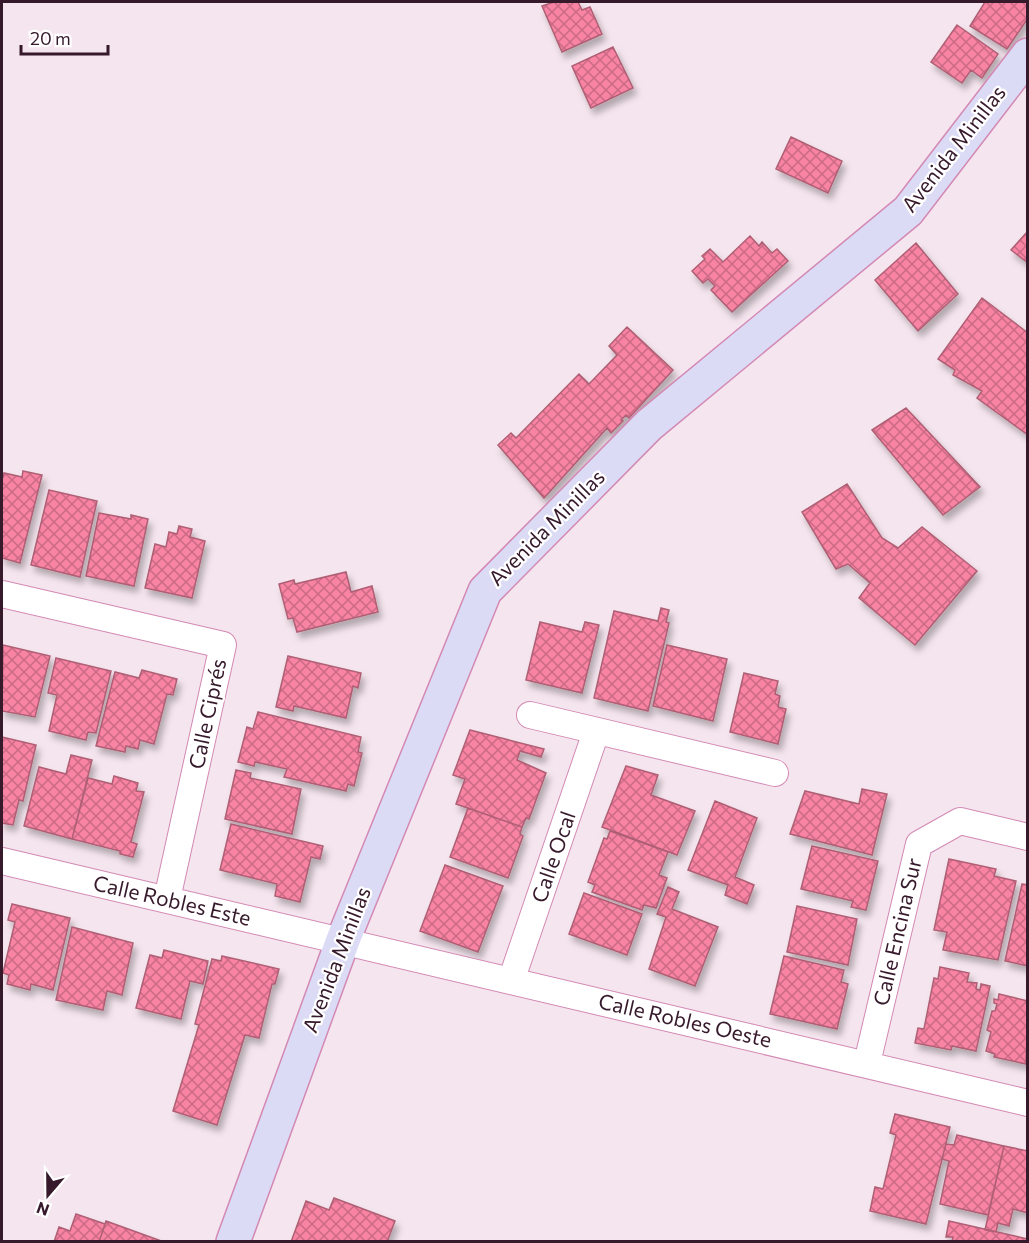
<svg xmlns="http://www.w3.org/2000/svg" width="1029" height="1243" viewBox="0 0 1029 1243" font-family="Commissioner,sans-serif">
	<defs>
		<pattern id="building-cross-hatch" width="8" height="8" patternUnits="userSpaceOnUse" patternTransform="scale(1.5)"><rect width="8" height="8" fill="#f883a3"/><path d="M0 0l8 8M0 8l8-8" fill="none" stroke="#ca6a85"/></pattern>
		<filter id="shadow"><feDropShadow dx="3.5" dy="6" stdDeviation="3" flood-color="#0004"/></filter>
	</defs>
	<rect width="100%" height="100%" fill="#f5e5ee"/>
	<path fill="url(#building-cross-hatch)" stroke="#af5f74" stroke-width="1.5" filter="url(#shadow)" d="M554,2H578L582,10L590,7L602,34L562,52L542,6Z
		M985,2H1028V18L1007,49L970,26Z
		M957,25L998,54L982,78L971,70L962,83L931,62Z
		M613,47L633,88L591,108L572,66Z
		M791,137L842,161L828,193L776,169Z
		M1028,231V263L1011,250Z
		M750,236L759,246L762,242L772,253L777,249L788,261L732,312L711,290L715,286L708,279L703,283L692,271L705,259L702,256L710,249L723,262Z
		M916,243L958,294L918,331L875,280Z
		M982,298L1028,333V435L977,398L982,391L953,375L955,370L938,359Z
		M627,327L673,370L629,418L626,415L621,420L623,421L611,433L607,428L544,498L498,445L511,433L516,438L579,374L589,384L617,355L609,346Z
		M906,408L980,487L943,515L872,430Z
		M23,471L42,475L20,563L2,558V480L4,473L22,477Z
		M847,484L882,538L898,548L922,527L977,571L915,645L859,598L870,583L848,564L836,569L802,512Z
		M49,490L97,501L80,577L31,565Z
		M99,513L131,519V515L148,519L134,586L86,576Z
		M179,526L192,529L190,537L205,541L192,598L145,588L155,544L166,547L169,532L177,534Z
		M346,572L351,592L372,586L378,612L297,632L293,618L288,619L279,584L294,580L295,584Z
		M661,608L669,610L666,622L669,623L648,711L594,698L614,611L658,621Z
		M540,622L582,632L585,622L599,625L582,693L526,680Z
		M3,645L50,656L35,717L2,711Z
		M667,645L727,659L713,721L653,706Z
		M288,656L361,673L358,688L353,686L346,718L294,706L293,711L276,707Z
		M56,658L111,671L96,733L88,732L86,740L49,731L57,695L48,693Z
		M142,670L177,679L173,695L167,694L154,744L140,740L138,749L126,746L125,752L96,746L115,672L139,678Z
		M744,673L778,681L775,694L780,696L778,707L786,709L778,744L730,732Z
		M258,712L361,737L358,752L362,753L354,786L348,784L346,791L284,777L287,769L255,762L254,766L238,762L247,727L253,729Z
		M470,730L544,749L541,757L520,751L517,760L546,773L529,819L526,818L522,827L456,804L465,779L453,775Z
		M2,737L36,745L23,801L19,800L13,825L2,823Z
		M71,755L92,760L72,839L24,826L39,767L66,774Z
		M626,766L658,775L651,795L695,811L677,855L602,827Z
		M236,770L251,773L250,778L301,789L292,834L225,819Z
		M114,776L138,783L136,791L144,792L131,842L137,844L133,857L120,854V851L72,839L88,778L112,784Z
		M862,789L887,794L872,855L790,834L805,791L859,804Z
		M715,801L757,818L735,877L754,885L747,904L725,895L728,885L688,870Z
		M468,808L522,827L520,834L523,836L508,878L450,857Z
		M231,824L323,846L320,859L311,857L300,902L275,896L277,884L220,870Z
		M610,831L668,852L659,875L667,878L656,908L644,905L642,910L592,892L595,885L588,882L604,838L607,839Z
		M812,846L878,861L866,910L851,907L853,901L801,889Z
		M949,859L996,869L994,876L1016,881L998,960L943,950L947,932L934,930Z
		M445,865L503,886L478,952L420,931Z
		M1022,884L1028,885V966L1005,961Z
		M668,887L679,892L672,909L718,927L695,986L649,969L666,917L657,914Z
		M584,893L642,914L627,955L569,934Z
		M12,904L70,918L53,990L31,984L30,990L7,984L9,975L3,973L15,922L8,920Z
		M797,906L857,919L848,965L787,952Z
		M72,927L133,943L122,995L107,991L103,1010L56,1000Z
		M164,950L208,961L203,984L190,981L181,1019L136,1008L150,955L162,958Z
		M222,956L279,969L275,984H272L259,1038L245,1035L217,1125L173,1111L199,1025L195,1024L212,959L221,961Z
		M784,956L844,970L841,982L848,984L837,1029L770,1014Z
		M940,967L969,973L967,982L977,983L976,989L980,990L981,984L990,986L976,1051L952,1046L951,1050L915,1043L918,1028L924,1029L934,978L938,979Z
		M999,994L1028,1001L1026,1064L994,1057L995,1054L986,1051L991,1032L987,1030L992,1011H995L997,1004L994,1003V999L998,1000Z
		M895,1114L950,1127L926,1224L870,1211L875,1187L883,1189L896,1135L890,1133Z
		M957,1135L1004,1146L988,1215L940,1204L949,1161L942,1159L946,1144L954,1145Z
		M1004,1146L1028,1151V1213L1013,1209L1009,1226L998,1223L996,1232L985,1230Z
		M334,1198L395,1221L387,1242H291L306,1201L329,1210Z
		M76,1214L105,1224L99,1242H54L59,1227L70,1231Z
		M106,1221L164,1242H99Z
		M949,1221L1028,1239V1242H952L953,1237H946Z"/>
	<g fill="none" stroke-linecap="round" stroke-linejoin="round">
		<g stroke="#d389b4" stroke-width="28">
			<path id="street" d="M2,594L223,645L167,899
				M530,715L775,773
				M2,861L1028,1103
				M511,981L596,732
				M867,1063L919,844L960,821L1028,837"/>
		</g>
		<g stroke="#d389b4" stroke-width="36">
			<path id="secondary" d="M233,1242L343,940L485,591L649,425L908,211L1028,55"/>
		</g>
		<use href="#street" stroke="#fff" stroke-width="26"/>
		<use href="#secondary" stroke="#dcdbf6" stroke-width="33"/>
	</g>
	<g text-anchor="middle" stroke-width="4.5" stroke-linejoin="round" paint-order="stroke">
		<g font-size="21" fill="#36192b" stroke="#fff">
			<text transform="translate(954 149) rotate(-52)" y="7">Avenida Minillas</text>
			<text transform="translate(547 528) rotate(-45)" y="7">Avenida Minillas</text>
			<text transform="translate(208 714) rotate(-78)" y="7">Calle Ciprés</text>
			<text transform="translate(554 857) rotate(-71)" y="7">Calle Ocal</text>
			<text transform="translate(172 901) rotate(13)" y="7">Calle Robles Este</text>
			<text transform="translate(898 932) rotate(-77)" y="7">Calle Encina Sur</text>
			<text transform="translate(337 960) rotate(-69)" y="7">Avenida Minillas</text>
			<text transform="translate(685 1021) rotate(13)" y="7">Calle Robles Oeste</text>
		</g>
	</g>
	<rect width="1029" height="1243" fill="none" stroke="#36192b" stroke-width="6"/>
	<g transform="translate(48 1195) rotate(200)" stroke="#ffffff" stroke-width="4.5" paint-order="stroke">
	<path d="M0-4.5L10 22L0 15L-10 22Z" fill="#36192b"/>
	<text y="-9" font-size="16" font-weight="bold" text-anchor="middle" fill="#36192b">N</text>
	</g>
	<path d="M21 45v9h87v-9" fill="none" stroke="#36192b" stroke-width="3"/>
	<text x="30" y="45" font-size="18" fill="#36192b" stroke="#ffffff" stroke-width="4.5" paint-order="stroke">20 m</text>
</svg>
